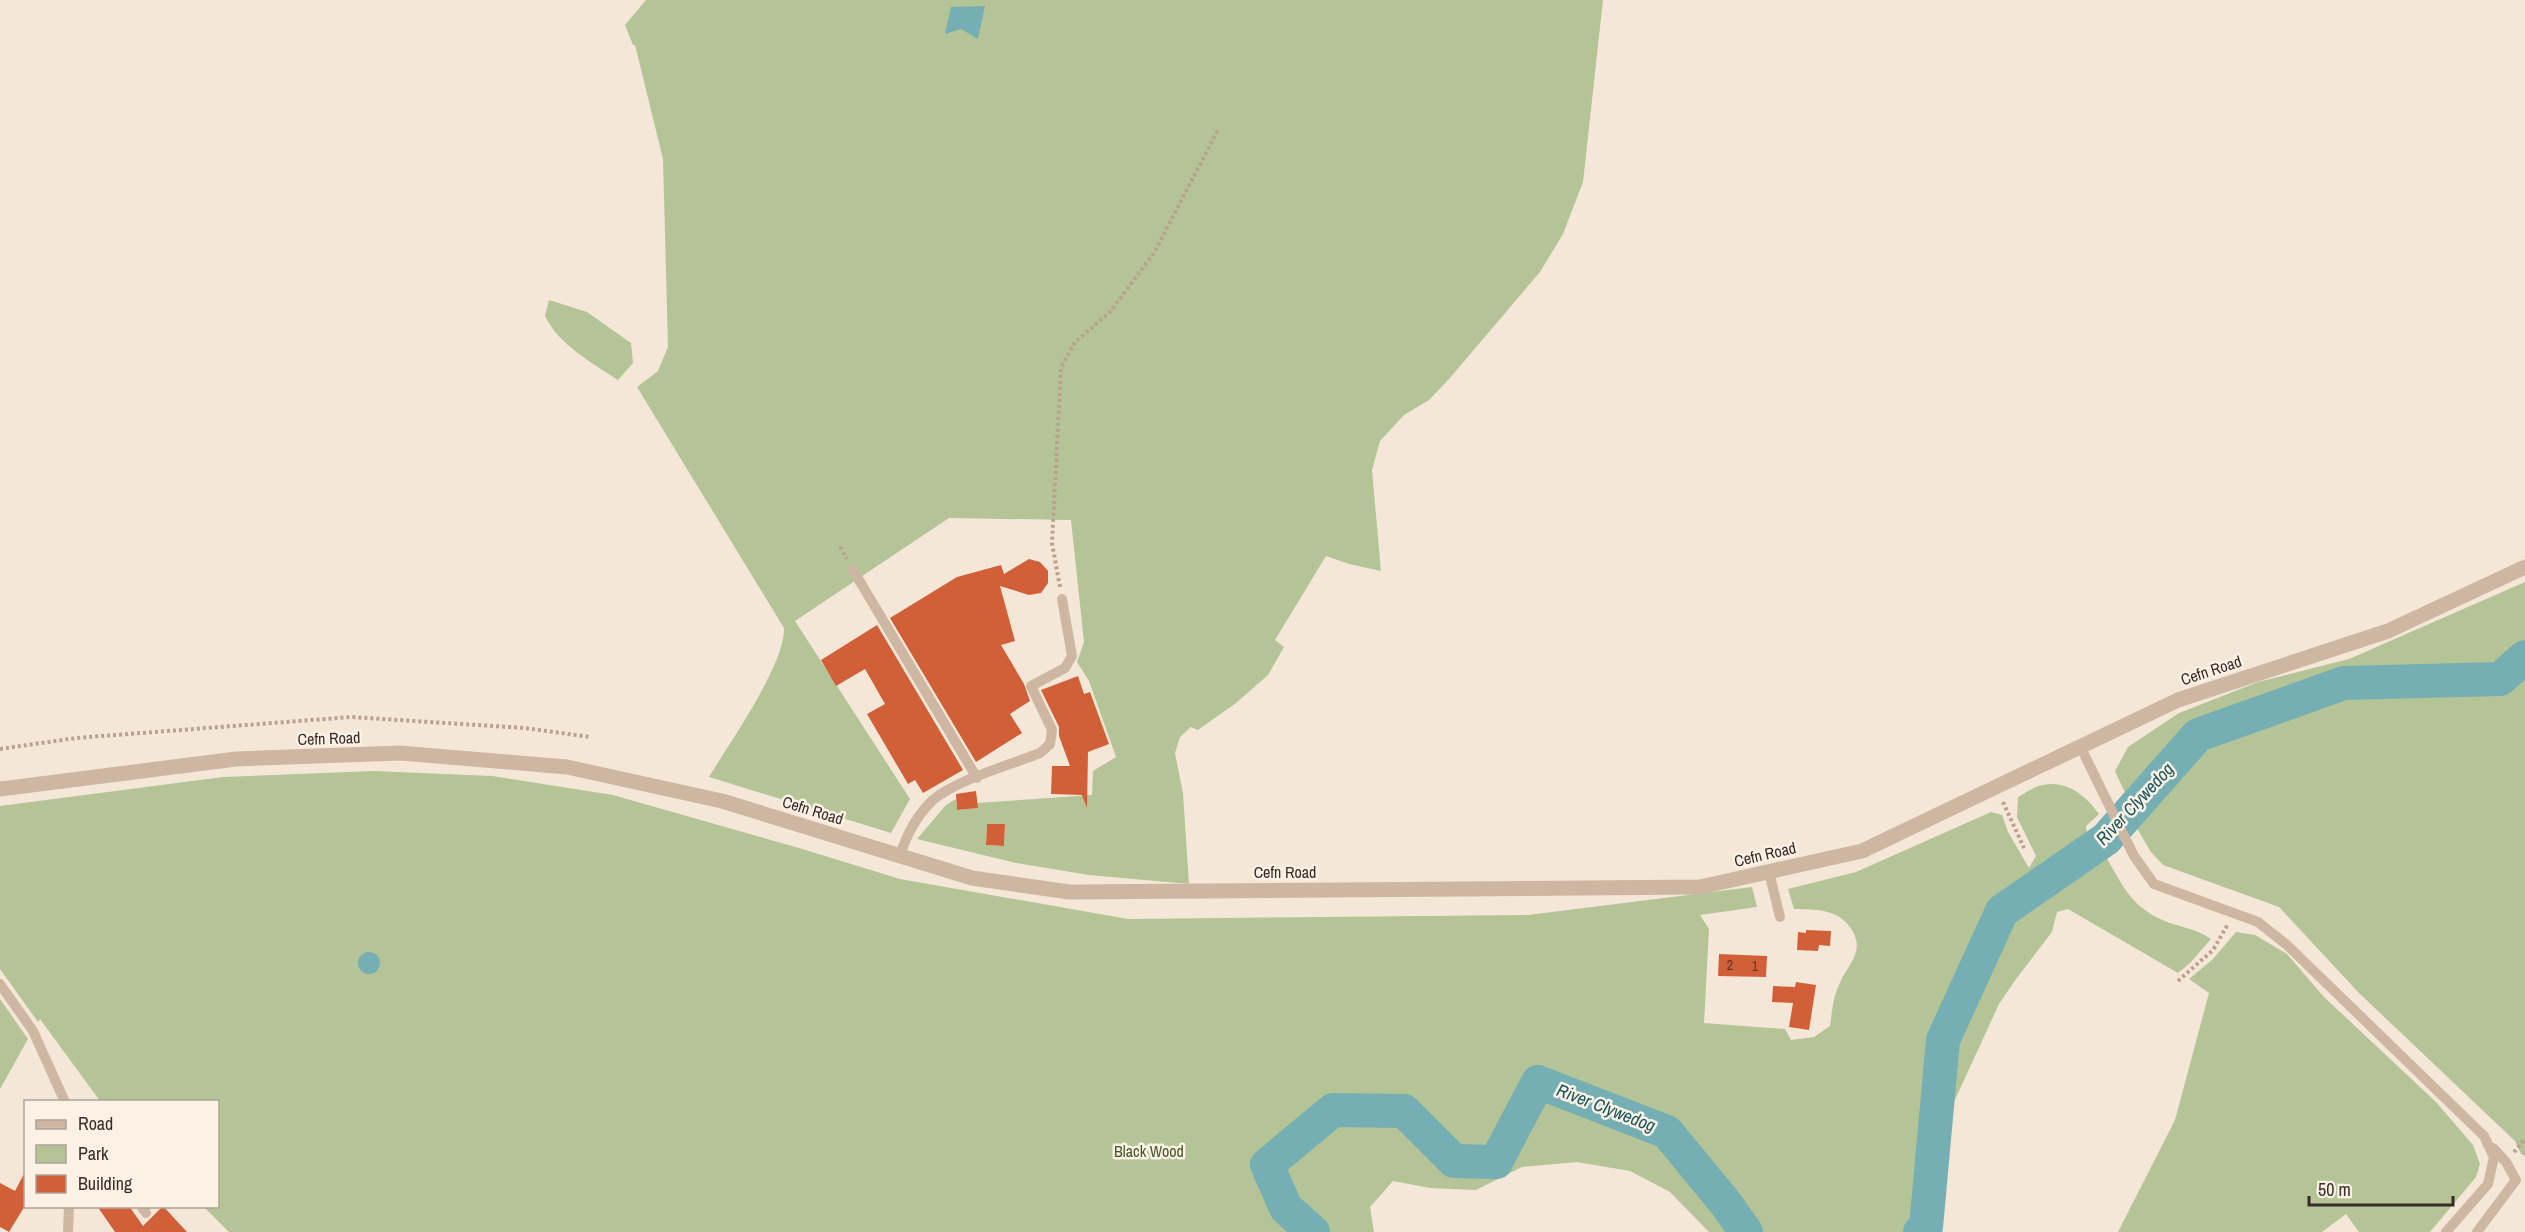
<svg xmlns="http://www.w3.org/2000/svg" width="2525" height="1232" viewBox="0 0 2525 1232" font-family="'Archivo Narrow',sans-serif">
	<rect width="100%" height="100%" fill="#f4e7d8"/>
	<path fill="#b4c497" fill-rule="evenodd" d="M646,0H1603L1583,182L1563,234L1540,272L1449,379L1429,400L1404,415L1380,441L1372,470L1381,571L1349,564L1326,556L1275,640L1284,647L1268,675L1236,703L1198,730L1191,727L1180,737L1175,753L1183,793L1189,884L1089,875L1016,863L917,839L946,805L956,799L957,810L977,808V803L1092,795L1093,771L1116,757L1089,681L1077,662L1084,642L1071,520L949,518L795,621L910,799L891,833L709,777C730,742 785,665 784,628L637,387L658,371L668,347L663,159L635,45H633L625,25ZM987,824L1005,825L1004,846L986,845Z
		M549,300L587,312L631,343L633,363L618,380C591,362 559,345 545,316Z
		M2525,582V1156L2521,1154L2515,1141L2359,993L2279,907L2163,865L2151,852L2132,820L2140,811L2127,797L2115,771L2128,747L2179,713L2258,682L2349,659Z
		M374,771L492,776L613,795L799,848L900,879L1128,919L1528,915L1752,887L1757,907L1700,915L1709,929L1704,1023L1785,1029L1791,1040L1814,1037L1830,1026C1832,1012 1833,998 1839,985C1843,974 1852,964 1856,952C1858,944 1856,936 1852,930C1838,908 1817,910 1794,909L1788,889L1856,872L1991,812L2002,815L2008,832L2029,868L2036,856L2017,817L2018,797C2025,793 2035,786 2043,785C2067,780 2086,796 2099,814L2086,826L2088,846L2101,863L2106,857C2122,884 2129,903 2158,918C2176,927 2194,927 2211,939L2191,962L2178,973L2068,909L2057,912L2052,932L2016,979L1999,1004L1942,1128L1939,1232H1709L1670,1192L1630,1171L1577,1162L1522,1167L1476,1190L1430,1188L1393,1181L1370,1207L1374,1232H229L204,1207L218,1206V1102L100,1101L40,1019L38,1022L0,969V806L223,777Z
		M2236,932L2255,935L2287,954L2324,997L2436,1102L2473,1145L2480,1164L2476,1177L2430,1232H2359L2346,1214L2322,1232H2118L2175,1120L2209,993L2189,979L2213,959Z
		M0,999L28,1039L0,1089Z"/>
	<path fill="#75afb3" d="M985,6L978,39L961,29L945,34L951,7Z
		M358 963a11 11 0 1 1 22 0a11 11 0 1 1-22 0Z"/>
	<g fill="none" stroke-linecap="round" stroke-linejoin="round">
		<path stroke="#75afb3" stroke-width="34" d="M1313,1232L1286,1208L1267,1165L1333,1110L1404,1111L1454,1161L1496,1162L1538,1082L1667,1132L1727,1205L1746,1232
			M1920,1232L1926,1227L1943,1040L2002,911L2106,839L2198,735L2344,683L2500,679L2525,657"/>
	</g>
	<path fill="#d16038" d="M1029,559L1040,562L1048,571V583L1041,593L1029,595L1000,586L1015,641L1001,645L1024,684L1030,701L1010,714L1022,733L976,762L890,618L957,577L1001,565L1004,574Z
		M877,625L963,770L923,793L915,780L908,784L867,714L885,704L865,669L836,686L821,660Z
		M1078,676L1084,694L1090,692L1109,744L1088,752L1087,808L1082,795L1051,794L1052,766H1070L1059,736V727L1041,690Z
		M976,791L978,808L957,810L956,794Z
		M987,824H1005L1004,846L986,845Z
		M1806,930L1831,931L1830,946L1819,945L1818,951L1797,950L1798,932L1806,933Z
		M1719,954L1767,956L1766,977L1718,976Z
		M1796,982L1816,985L1809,1030L1789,1027L1793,1003L1772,1002L1773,986L1795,987Z
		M26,1170V1204L9,1232L0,1227V1183L15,1191Z
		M97,1206H129L143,1226L163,1206L187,1232H115Z"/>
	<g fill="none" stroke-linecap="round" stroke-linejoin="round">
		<path stroke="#b9a18d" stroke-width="4" stroke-dasharray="3 3" stroke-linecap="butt" d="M840,547L847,559
			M1060,587L1052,543L1061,368L1075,342L1110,312L1154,253L1219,128
			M0,749L76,738L351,717L525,728L590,737
			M2003,802L2024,848
			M2178,981L2213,950L2228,924
			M2514,1152L2525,1139"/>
		<path stroke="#cdb7a3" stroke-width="10" d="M853,570L977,778
			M2081,748L2134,856L2154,884L2258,922L2287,945L2484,1136L2494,1157L2488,1184L2446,1232
			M900,856C906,836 917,815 933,800C956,780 1010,765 1040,753L1050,744L1052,730L1031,686L1065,668L1072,656L1062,599
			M1769,872L1780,917
			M0,984L33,1031L65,1102
			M141,1206L146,1213
			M68,1232L69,1206
			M2477,1232L2516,1180L2506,1162L2493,1148"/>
		<path stroke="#cdb7a3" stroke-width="15" d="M0,789L236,759L400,753L567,767L722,801L972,878L1069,892L1700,887L1862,851L2178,700L2388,631L2525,567"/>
	</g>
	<g text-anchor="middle" stroke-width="5" stroke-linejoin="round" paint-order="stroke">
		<g font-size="14" fill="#5e392a">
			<text x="1730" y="970">2</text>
			<text x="1755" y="971">1</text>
		</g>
		<g font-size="16" fill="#372c26" stroke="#fbf1e5">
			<text transform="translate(2211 670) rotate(-18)" y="6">Cefn Road</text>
			<text transform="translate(329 738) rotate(-2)" y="6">Cefn Road</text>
			<text transform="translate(813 810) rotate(17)" y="6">Cefn Road</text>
			<text transform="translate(1765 854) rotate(-13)" y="6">Cefn Road</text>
			<text x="1285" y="878">Cefn Road</text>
		</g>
		<g font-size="16" fill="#455827" stroke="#fbf1e5">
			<text x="1149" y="1157">Black Wood</text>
		</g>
		<g font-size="18" font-style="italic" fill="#18565c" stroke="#fbf1e5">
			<text transform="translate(2135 804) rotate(-47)" y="6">River Clywedog</text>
			<text transform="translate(1606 1108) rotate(21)" y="6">River Clywedog</text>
		</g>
	</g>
	<rect x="24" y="1100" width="195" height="108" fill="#fbf1e5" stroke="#ada299" stroke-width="1.5"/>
	<rect x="36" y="1120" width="30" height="9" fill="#cdb7a3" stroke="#ada299" stroke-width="1.5"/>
	<text x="78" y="1130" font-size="18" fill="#372c26">Road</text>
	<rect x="36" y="1145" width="30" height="18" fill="#b4c497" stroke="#ada299" stroke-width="1.5"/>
	<text x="78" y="1160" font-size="18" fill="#372c26">Park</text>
	<rect x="36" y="1175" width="30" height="18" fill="#d16038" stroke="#ada299" stroke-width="1.5"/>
	<text x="78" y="1190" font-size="18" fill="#372c26">Building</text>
	<path d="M2309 1196v9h144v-9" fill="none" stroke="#372c26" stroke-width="3"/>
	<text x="2318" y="1196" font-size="18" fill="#372c26" stroke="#fbf1e5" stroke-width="4.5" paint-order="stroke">50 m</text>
</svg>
